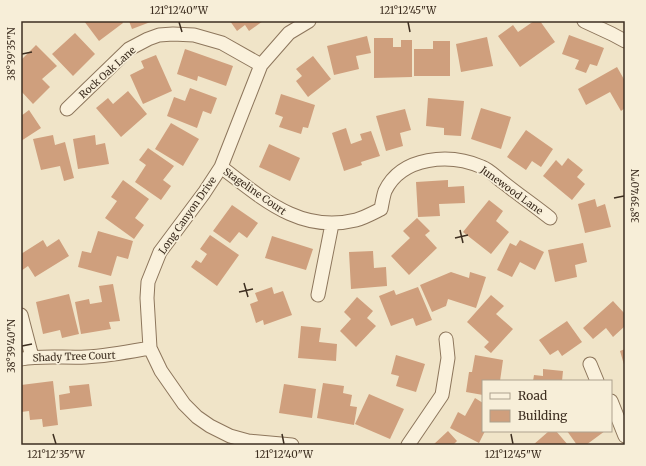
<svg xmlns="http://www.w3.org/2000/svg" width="646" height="466" viewBox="0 0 646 466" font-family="Merriweather,serif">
	<rect width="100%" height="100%" fill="#f0e4c8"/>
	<path fill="#cf9f7d" d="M84,21H122L123,23L99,41Z
		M129,21H153L132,29Z
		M230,21H263L249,31L245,25L237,31Z
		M534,21H540L555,42L520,67L498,36L513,25L518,32Z
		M75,33L95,54L73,76L52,54Z
		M569,35L604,48L597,66L590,64L586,73L575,69L579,60L562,54Z
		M367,36L371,53L356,56L359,69L334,75L327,46Z
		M487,37L493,66L461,72L456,44Z
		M374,38H393V47H401V40H412V77L374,78Z
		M433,41H450V76H414V49H433Z
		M36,45L57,66L42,79L50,87L33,104L21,91V60Z
		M185,49L233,66L226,86L198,76L197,81L177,74Z
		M156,55L172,91L143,104L130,75L144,68L141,61Z
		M313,56L331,79L308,97L296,81L302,76L296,69Z
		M617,67L625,81V108L621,111L610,92L586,105L578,89Z
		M190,88L217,98L211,114L203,111L197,128L167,116L174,97L185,101Z
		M128,91L147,114L121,137L96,108L108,98L113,104Z
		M281,94L315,105L308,128L303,127L301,134L279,127L283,117L275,114Z
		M428,98L464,101L461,136L444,135V128L426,126Z
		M481,108L511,117L501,149L471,139Z
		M405,109L411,130L400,133L403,146L386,151L376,116Z
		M29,110L41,128L21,141V116Z
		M171,123L199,139L183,166L155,149Z
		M346,128L351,144L362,140L360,134L371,131L380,156L361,162L362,165L344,171L332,133Z
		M526,130L553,149L541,167L532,161L526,170L507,157Z
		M53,135L55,145L65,142L74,178L64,181L60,166L41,170L33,139Z
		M95,135L96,145L105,143L109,164L78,169L73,139Z
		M269,144L300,158L290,181L259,167Z
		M148,148L174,166L163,180L171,186L161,200L135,182L146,165L139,160Z
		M568,158L583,170L577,177L585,184L572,200L543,176L556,160L562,166Z
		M123,180L149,199L135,218L144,225L134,239L105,218L117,201L111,197Z
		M448,180V187L464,186L465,203L439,204L440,216L418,217L416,182Z
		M595,199L597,207L605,204L611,227L585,233L578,204Z
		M489,200L503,211L496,221L509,232L491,254L463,232Z
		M232,205L258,223L247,238L239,232L230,243L213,231Z
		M417,218L430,231L425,235L437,248L409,275L391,256L410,238L403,231Z
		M98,231L133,241L128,259L117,256L111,276L78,267L82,251L91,253Z
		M210,235L239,255L217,286L191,267L196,260L201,263L207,254L200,249Z
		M272,236L313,249L306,270L265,258Z
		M59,239L69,256L35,277L28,266L21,271V254L43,240L47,247Z
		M520,240L544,252L535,270L520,262L512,277L497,270L510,243L516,246Z
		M583,243L587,262L575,265L577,277L555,282L548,250Z
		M373,251L374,268L386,267L387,286L351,289L349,252Z
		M451,272L469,278L470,272L486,277L476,308L448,299L446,306L432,312L420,285Z
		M113,284L120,321L109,322L111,329L81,334L75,302L89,299L90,304L102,302L99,286Z
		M272,287L274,294L283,291L292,315L264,325L263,320L256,323L250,304L258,301L255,293Z
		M418,287L432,320L416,326L413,318L391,326L379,296L394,290L396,295Z
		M69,294L79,334L62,338L60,330L43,334L36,302Z
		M491,295L504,306L496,314L513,329L491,353L484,347L489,342L467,322Z
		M357,297L373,311L367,318L376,326L356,347L340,331L351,319L344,312Z
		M613,301L625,314V326L613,337L606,328L593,339L583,328Z
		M567,321L582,342L562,356L558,350L550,355L539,340Z
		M301,326L321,328L319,342L337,344L336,361L298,358Z
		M625,349V368L620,351Z
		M396,355L425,364L416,392L396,386L399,376L391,374Z
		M475,355L503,360L500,381H483V395L466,392L469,372H472Z
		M543,369L563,371L562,381H533L534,375L543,376Z
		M53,381L58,425L43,427L42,419L30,420L29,411L21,412V385Z
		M323,383L344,386L343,393L352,395L350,406L357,407L354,425L317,418Z
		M89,384L92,406L60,410L59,395L70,393L69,386Z
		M284,384L316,389L312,418L279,413Z
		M369,394L404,409L390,439L355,424Z
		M475,398L483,403V431H485L479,443L450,428L458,412L465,416Z
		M448,431L457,441L453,445H433Z
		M549,431H556L568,445H533Z
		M567,431H605L586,445H577Z"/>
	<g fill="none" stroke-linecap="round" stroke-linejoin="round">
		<g stroke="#8d765c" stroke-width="15">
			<path id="minor" d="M584,21L612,34L625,41
				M67,109L129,49L148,39L159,35L173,34L194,35L222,43L261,65
				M221,167C262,198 300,234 356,220C364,218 373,213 381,209C382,204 383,197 385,191C402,156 450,153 482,167C490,170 497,178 504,183C519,195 535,206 550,218
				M318,295L332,224
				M21,315L32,357
				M21,359C42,355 64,358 86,357C108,356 128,352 150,348
				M590,364L597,381
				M611,401L625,436
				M292,445L248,441L230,436L210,426L197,417L184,404L161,371L150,348L147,298L148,282L160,252L204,193L221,167L261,65L289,33L309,21
				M408,445L442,395L448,358L446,339"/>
		</g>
		<use href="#minor" stroke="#faf1dc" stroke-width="13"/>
	</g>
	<path fill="none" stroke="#3d2e20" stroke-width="1.5" d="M179,22L182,32M408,22L410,32M22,54L32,52M614,198L624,196M460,230L463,243M455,238L468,235M244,283L248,297M239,292L253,289M22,346L32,344M53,434L56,444M282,434L284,444M511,434L513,444"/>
	<g text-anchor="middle" stroke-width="3.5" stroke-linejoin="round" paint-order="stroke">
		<g font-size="10" fill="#3d2e20" stroke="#f7eed8">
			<text transform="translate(107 72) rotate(-42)" y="4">Rock Oak Lane</text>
			<text transform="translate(512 190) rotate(36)" y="4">Junewood Lane</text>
			<text transform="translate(255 191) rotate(35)" y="4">Stageline Court</text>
			<text transform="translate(187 215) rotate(-55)" y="4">Long Canyon Drive</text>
			<text transform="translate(74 356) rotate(-2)" y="4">Shady Tree Court</text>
		</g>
	</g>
	<rect width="646" height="466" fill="none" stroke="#f7eed8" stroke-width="44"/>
	<rect x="482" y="380" width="130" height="52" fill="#f7eed8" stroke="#ada18e"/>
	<rect x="490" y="393" width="20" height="6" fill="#faf1dc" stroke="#ada18e"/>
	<text x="518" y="400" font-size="12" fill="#3d2e20">Road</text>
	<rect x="490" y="410" width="20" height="12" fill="#cf9f7d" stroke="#ada18e"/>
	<text x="518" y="420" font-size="12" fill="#3d2e20">Building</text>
	<rect x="22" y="22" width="602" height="422" fill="none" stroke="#3d2e20" stroke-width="1.5"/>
	<g font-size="10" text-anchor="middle" fill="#3d2e20">
		<text x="179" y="14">121°12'40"W</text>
		<text x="408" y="14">121°12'45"W</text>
		<text transform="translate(11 54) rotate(-90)" y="4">38°39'35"N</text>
		<text transform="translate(635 196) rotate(-90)" y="4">38°39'40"N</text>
		<text transform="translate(11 346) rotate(-90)" y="4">38°39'40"N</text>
		<text x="56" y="458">121°12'35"W</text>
		<text x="284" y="458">121°12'40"W</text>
		<text x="513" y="458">121°12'45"W</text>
	</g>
</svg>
